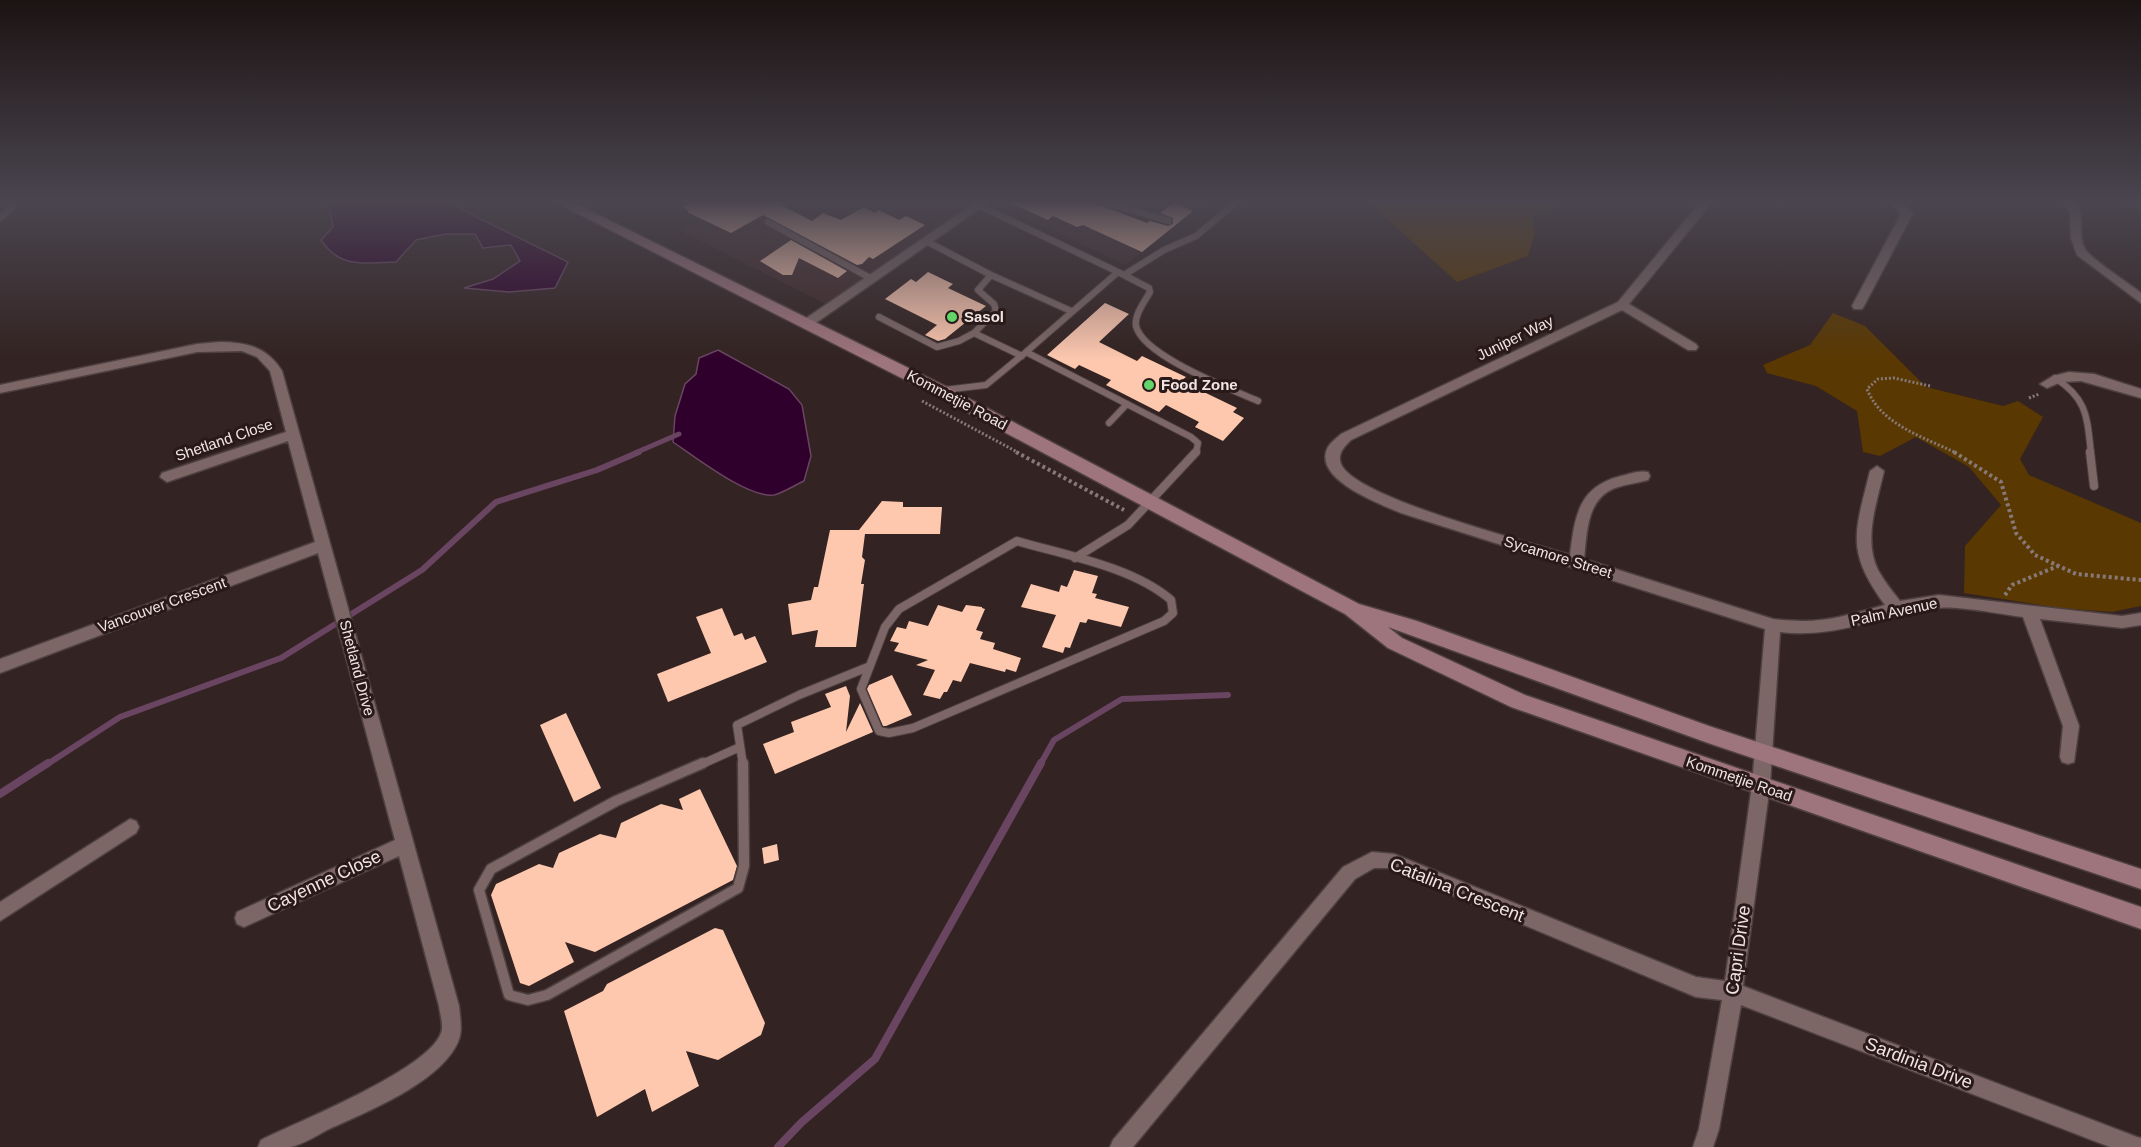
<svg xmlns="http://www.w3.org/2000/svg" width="2141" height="1147" viewBox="0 0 2141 1147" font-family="Arial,sans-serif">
	<rect width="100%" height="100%" fill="#332322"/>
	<path fill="#422a2a" d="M733,200H986L832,307L680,231Z
		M987,200H1206L1126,265Z"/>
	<path fill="#5a3801" d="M1366,200H1539L1557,207L1537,212L1532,218L1535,233L1528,256L1457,282Z
		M1833,313L1865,326L1926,387L2003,406L2018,401L2043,417L2020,459L2029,475L2141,523V606L2112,612L2059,608L1964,593L1965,546L2001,505L1969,467L1916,437L1880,456L1863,452L1857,411L1816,386L1767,373L1763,365L1810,345Z"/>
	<path fill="#2f002b" stroke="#694562" stroke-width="1.5" d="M319,200H442L568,262L555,288L509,292L464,288L493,279L520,261L511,245L483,248L475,234H445L416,240L396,262C365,263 340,269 321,240L333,227L330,210Z
		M718,350L789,389L802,405L811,456L804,481C795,485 783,493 774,495C748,498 695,457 673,442L675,416L685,384L696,374L699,358Z"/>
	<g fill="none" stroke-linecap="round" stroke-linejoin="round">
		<path stroke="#694562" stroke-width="5" d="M635,453L679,434"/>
		<path stroke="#694562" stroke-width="6" d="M46,765L120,717L281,658L422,570L496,502L597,470L639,452
			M1040,765L1054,740L1122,699L1228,695"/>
		<path stroke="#694562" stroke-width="8" d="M0,794L48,763
			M778,1147L802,1122L875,1059L1041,763"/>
	</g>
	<path fill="#fec8af" d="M696,200H790L781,205L812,221L823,213L841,220L864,207L875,213L879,210L899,220L906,216L925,225L873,259L869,257L862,264L857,265L763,215L731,233L687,212L689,211L683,207Z
		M1004,200H1068L1077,204L1082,200L1092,202L1147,223L1150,221L1168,226L1173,224V218L1160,213L1174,202L1193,211L1142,252L1083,225L1077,227L1053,216L1048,220Z
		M791,240L847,271L838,278L799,258L792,275H783L760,261Z
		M928,272L953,284L948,288L986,306L945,339L938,341L925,335L937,325L885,299L911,279L916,282Z
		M1105,303L1129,314L1099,342L1137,361L1142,356L1186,377L1181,381L1237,408L1233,412L1244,418L1223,441L1195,427L1199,422L1166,405L1159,412L1106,385L1111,380L1079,365L1075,369L1047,355Z
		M882,501L903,502V507H942L940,534H865L862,557L865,560L861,584H864L856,647H815L818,630L792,635L788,604L811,600L814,587H818L830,530H859Z
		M1074,570L1098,576L1092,593L1097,594L1095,598L1129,607L1121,627L1088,619L1086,623L1080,622L1070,648L1065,647L1063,653L1042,647L1056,615L1021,607L1031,584L1059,592L1061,585L1067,587Z
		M938,605L962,612L966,605L982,607V608L985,609L976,630L983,632L980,639L995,643L993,649L1021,658L1016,672L1006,669L1005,672L970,663L961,682L953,680L947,692H944L940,699L923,695L935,670L916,665L928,660L894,651L899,643L890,641L897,627L906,629L909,621L928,626Z
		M722,608L734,636L742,633L745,640L755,636L767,662L668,702L657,674L711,653L696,617Z
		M892,675L912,715L886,726H883L867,689L869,685Z
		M846,686L850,696L846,732L860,703L873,732L775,774L763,744L794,732L791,722L831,707L825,694Z
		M566,713L601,788L574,802L540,725Z
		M700,789L737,866L733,880L595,952L565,942L574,962L529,986L520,983L491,895L496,884L539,864L553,868L559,853L600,834L616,838L621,823L661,804L683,810L679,799Z
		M777,844L779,860L764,864L762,848Z
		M715,928L723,930L765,1023L761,1035L718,1060L686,1051L699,1086L652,1112L645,1089L597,1117L564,1011L603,991L607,984Z"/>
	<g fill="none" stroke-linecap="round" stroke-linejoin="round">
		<g stroke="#4e4040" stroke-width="8">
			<path id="lane-far2" d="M1097,200L1169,221
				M978,205L1118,272L1026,352L1191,437L1198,443L1196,453
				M0,218L12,207L11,200
				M768,222L872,279
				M926,241L991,275L1071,311
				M1118,272L1149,288L1150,292C1145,301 1134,315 1136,326C1143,356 1231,389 1258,401
				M991,275L978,290L994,304L996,311L974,333L1022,356
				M1124,275L1164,250L1196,236L1239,200
				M879,317L937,347L959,341L974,333
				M2055,378C2088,399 2087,418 2091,453
				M944,390L986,385L1025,353
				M1109,423L1127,404"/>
		</g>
		<g stroke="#4e4040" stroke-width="10">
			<path id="lane-far1" d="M2090,452L2094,486
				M1017,541C1065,555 1133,567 1171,600L1173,613L1164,621L913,728L889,733L879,731L861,689L885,627L899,609Z
				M1075,558L1128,525L1196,452
				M700,765L740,747
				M743,765L737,725L799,695L868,667"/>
		</g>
		<g stroke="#4e4040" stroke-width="13">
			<path id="lane" d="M703,763L616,801L491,869L479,890L509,995L528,1000L547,995L738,888L744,866L743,763"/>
		</g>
		<g stroke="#4e4040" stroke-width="3">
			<path id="street" d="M979,200H992L810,327H802L800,324L802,321Z
				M1702,200H1714L1629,304L1696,344L1698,347L1696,350H1688L1622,310L1351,440C1344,447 1337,454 1341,464C1355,498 1529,542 1570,555C1575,516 1578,487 1621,476C1629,474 1639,470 1648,472L1650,476L1648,480C1637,483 1626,484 1615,488C1586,499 1587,534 1584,559L1773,619C1819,625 1841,617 1885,605C1845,550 1855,533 1870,471L1877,466L1884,471C1877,502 1863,539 1878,570C1884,581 1892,591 1900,601L1939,595L2122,616L2141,613V625L2122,628L2040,619L2079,726L2074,762L2068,764L2062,762L2060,757L2063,726L2023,617C2001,614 1956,605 1935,608C1882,615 1835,639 1780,632L1770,785L1743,986L2137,1137L2141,1138V1147H2110L1741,1005L1719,1129L1713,1147H1693L1699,1129L1722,1000L1696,997L1388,868H1374L1355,879L1133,1147H1110L1113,1140L1343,867L1372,852L1394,854L1696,977L1725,981L1752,785L1765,629L1401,513C1380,504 1311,479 1328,447C1331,442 1337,438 1341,434L1618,302Z
				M1886,200H1898L1913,213L1864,306L1862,309H1854L1852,306L1901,214Z
				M2062,200H2073C2088,217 2076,233 2085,249C2092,260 2129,283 2141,293V303L2077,255L2071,238L2070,213Z
				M2125,200L2141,201V209Z
				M219,342C247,342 267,347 282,371L459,1006C460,1018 463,1031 458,1042C440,1083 366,1112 327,1130C316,1136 302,1145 290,1147C280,1147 268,1147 258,1147L261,1140C297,1122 428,1070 441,1033C444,1026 440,1014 439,1006L399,856L244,927L237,924L235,918L237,912L395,840L318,553L0,673V659L315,542L288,441L167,482L160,477L162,473L286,432L270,371L257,357L242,351L197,352L0,393V385L197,344Z
				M2069,372L2094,374L2141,389V398L2081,381L2061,382L2047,388L2040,384L2053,376Z
				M130,819L136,821L139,827L136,833L0,921V902Z"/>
		</g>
		<g stroke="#4e4040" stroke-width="3">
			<path id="secondary" d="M551,200H568L945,386L1359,604L1417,621L1709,726L2141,869V889L1708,743L1388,627L1402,638L1525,695L2141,907V929L1511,707L1388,648L1345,614L933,394Z"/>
		</g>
		<path stroke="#877978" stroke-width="3" stroke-dasharray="2 2" stroke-linecap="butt" d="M1930,386L1894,378L1878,379L1867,389C1881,425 1924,437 1956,453
			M2029,398L2039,394
			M922,401L1019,453"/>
		<path stroke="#877978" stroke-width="4" stroke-dasharray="3 3" stroke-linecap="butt" d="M1016,452L1124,510
			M1954,452L2001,482L2016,533L2035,555L2076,574L2141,580
			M2005,595L2012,585L2058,566"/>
		<use href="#lane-far2" stroke="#7c6766" stroke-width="6"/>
		<use href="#lane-far1" stroke="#7c6766" stroke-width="8"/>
		<use href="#lane" stroke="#7c6766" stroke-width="10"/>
		<use href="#street" fill="#7c6766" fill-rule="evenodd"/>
		<use href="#secondary" fill="#9e747d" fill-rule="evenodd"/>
	</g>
	<linearGradient id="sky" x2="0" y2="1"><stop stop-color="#1c1313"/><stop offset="0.56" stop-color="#4a454f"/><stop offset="1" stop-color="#4a454f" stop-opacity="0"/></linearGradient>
	<rect width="2141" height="360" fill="url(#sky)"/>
	<g fill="#63d468" stroke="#291919" stroke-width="2">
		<circle cx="952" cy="317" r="6"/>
		<circle cx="1149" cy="385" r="6"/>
	</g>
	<g text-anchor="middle" stroke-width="6" stroke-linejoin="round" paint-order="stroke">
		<g font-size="15" font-weight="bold" fill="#f1e5e4" stroke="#291919" text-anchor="start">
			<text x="964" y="322">Sasol</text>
			<text x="1161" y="390">Food Zone</text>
		</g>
		<g font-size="15" fill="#f1e5e4" stroke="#291919">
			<text transform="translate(1515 338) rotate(-26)" y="5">Juniper Way</text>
			<text transform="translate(957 400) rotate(28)" y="5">Kommetjie Road</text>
			<text transform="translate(224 440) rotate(-19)" y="5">Shetland Close</text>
			<text transform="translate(1558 557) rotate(17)" y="5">Sycamore Street</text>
			<text transform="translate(162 605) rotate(-20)" y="5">Vancouver Crescent</text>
			<text transform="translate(1894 612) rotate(-12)" y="5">Palm Avenue</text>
			<text transform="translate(357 668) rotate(75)" y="5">Shetland Drive</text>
			<text transform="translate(1739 779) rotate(19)" y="5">Kommetjie Road</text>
		</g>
		<g font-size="18" fill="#f1e5e4" stroke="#291919">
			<text transform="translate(324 881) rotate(-25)" y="6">Cayenne Close</text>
			<text transform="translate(1457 890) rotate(22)" y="6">Catalina Crescent</text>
			<text transform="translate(1738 950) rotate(-82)" y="6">Capri Drive</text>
			<text transform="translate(1919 1063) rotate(21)" y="6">Sardinia Drive</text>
		</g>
	</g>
</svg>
